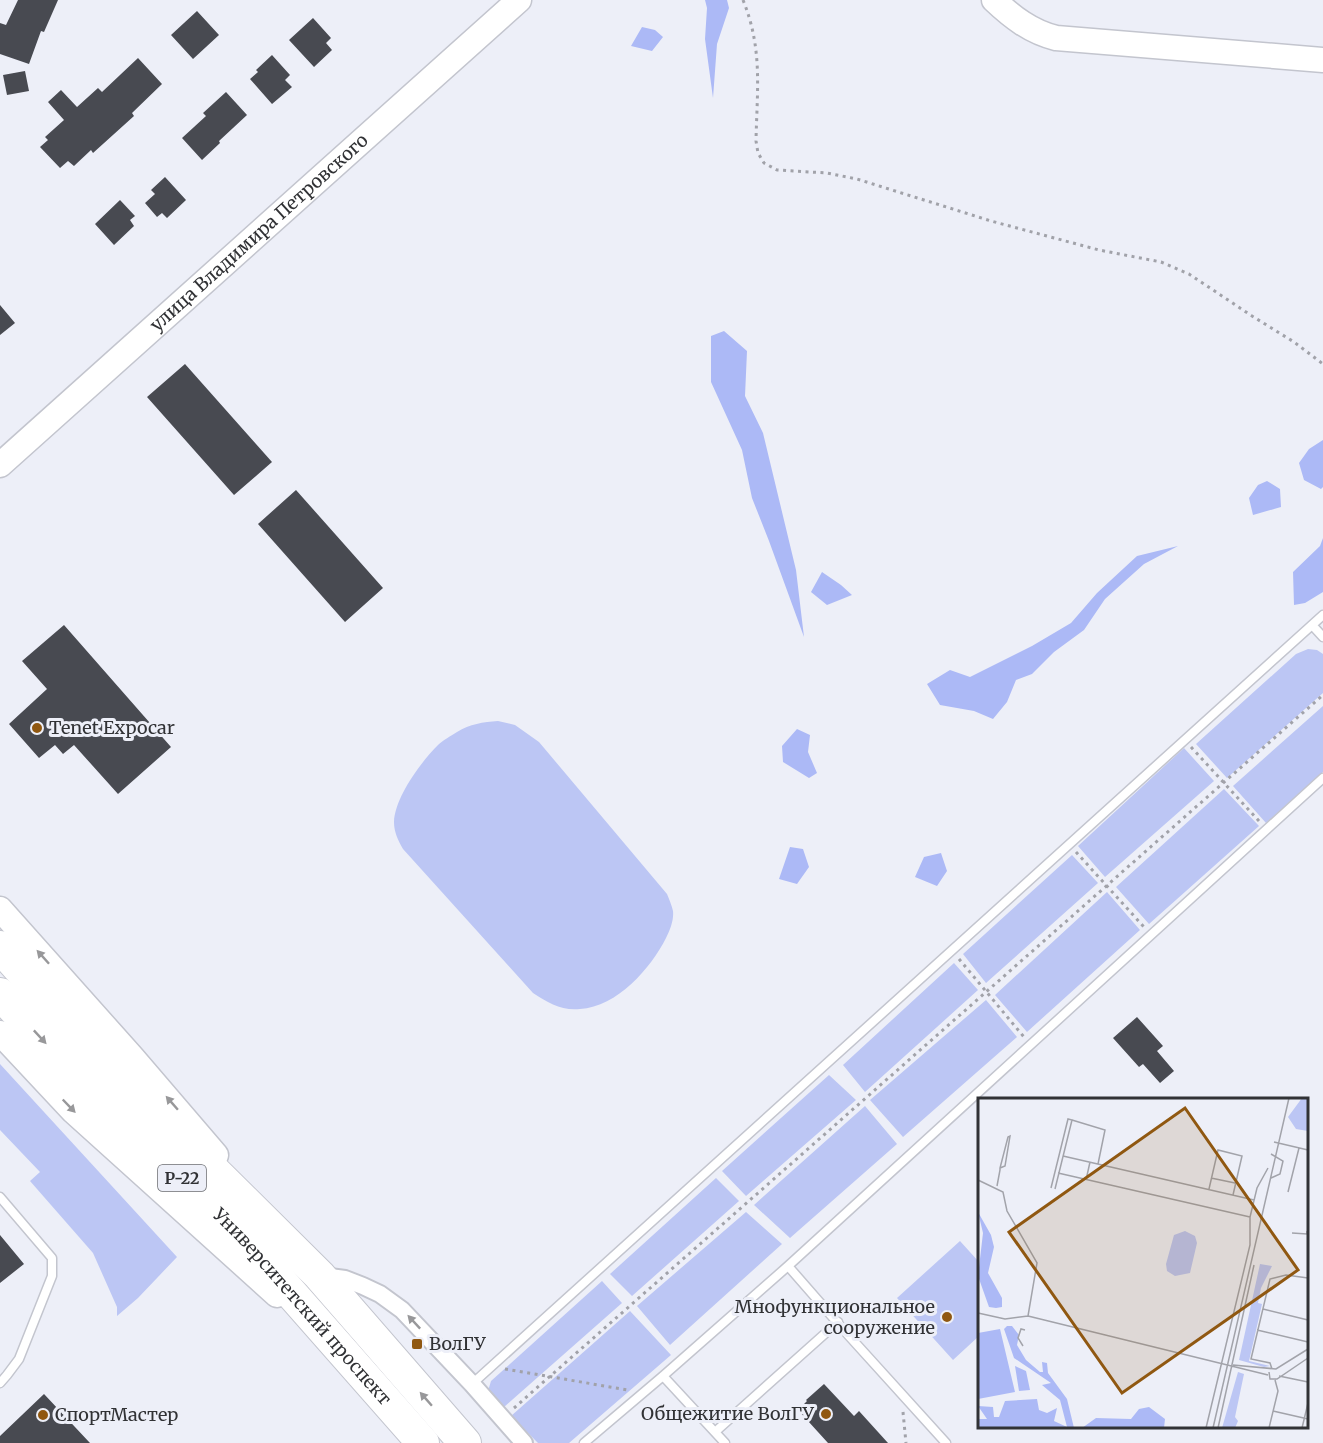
<svg xmlns="http://www.w3.org/2000/svg" width="1323" height="1443" viewBox="0 0 1323 1443" font-family="Merriweather,serif">
	<rect width="100%" height="100%" fill="#edeff8"/>
	<path fill="#bcc6f4" d="M1308,649L1317,650L1323,654V693L1227,778L1196,744L1296,654Z
		M1323,706V772L1266,823L1233,786Z
		M498,721L515,725L539,742L667,894C669,899 672,906 673,911C674,920 670,930 666,938C651,968 617,1007 580,1009C562,1011 548,1003 533,993L403,849C398,840 394,832 394,822C395,797 421,762 438,745C443,740 451,736 457,732C470,724 483,722 498,721Z
		M1184,748L1214,781L1105,877L1078,846Z
		M1224,789L1259,826L1149,924L1116,887Z
		M1072,855L1098,883L986,983L963,954Z
		M1107,892L1140,930L1027,1032L995,995Z
		M954,963L978,990L865,1092L843,1065Z
		M986,1000L1017,1037L903,1137L870,1100Z
		M0,1064L177,1257L138,1298L117,1316V1307L93,1253L30,1181L40,1172L0,1130Z
		M829,1075L856,1100L746,1196L722,1171Z
		M865,1106L897,1144L790,1238L754,1205Z
		M716,1178L739,1201L632,1296L610,1274Z
		M746,1212L782,1244L670,1345L637,1306Z
		M960,1241L979,1262V1336L953,1360L897,1298Z
		M602,1281L622,1303L504,1407L488,1391L491,1381Z
		M630,1311L671,1355L569,1443H538L511,1416Z"/>
	<path fill="#acb9f6" d="M705,0H727L729,8L717,44L713,98L705,39L707,8Z
		M642,27L655,30L663,37L652,51L631,46Z
		M724,331L747,351L745,396L763,433L796,570L804,637L769,541L752,498L742,450L711,382V336Z
		M1323,440V487L1321,489L1304,480L1299,463L1309,449Z
		M1267,481L1280,489L1281,507L1253,515L1249,498L1258,485Z
		M1323,538V592L1305,603L1294,605L1293,572L1320,546Z
		M1178,546L1144,564L1105,599L1084,630L1054,652L1032,674L1016,680L1007,702L993,719L974,711L940,705L927,684L950,670L970,677L1032,646L1071,623L1097,593L1137,556Z
		M822,572L841,585L852,595L827,605L811,592Z
		M797,729L810,735L808,752L817,773L809,778L783,762L782,746Z
		M790,847L803,849L809,867L797,884L779,879Z
		M941,853L947,871L937,886L915,877L924,857Z"/>
	<path fill="#484a51" d="M18,0H58L44,32L41,31L29,64L0,54V23L6,25Z
		M197,11L219,35L193,59L171,35Z
		M313,18L331,38L326,43L332,50L314,67L289,40Z
		M272,55L290,75L285,80L292,87L272,104L250,79L258,72L256,70Z
		M138,58L162,84L132,113L134,116L93,153L91,150L74,166L68,161L60,168L40,147L48,140L45,137L64,120L48,102L61,90L77,107L98,88L102,92Z
		M25,71L29,91L7,95L3,75Z
		M226,92L247,115L219,141L220,143L202,160L182,138L206,116L203,113Z
		M165,177L186,200L167,218L162,213L157,217L145,203L155,194L151,190Z
		M120,200L135,216L130,220L134,226L114,245L95,224Z
		M0,305L15,323L0,335Z
		M185,364L272,462L234,495L147,397Z
		M296,490L383,588L345,622L258,524Z
		M64,625L171,747L118,794L74,745L63,754L55,745L39,758L9,724L47,689L22,661Z
		M1137,1017L1163,1046L1157,1051L1174,1071L1160,1083L1143,1064L1139,1067L1113,1038Z
		M0,1235L24,1264L0,1283Z
		M824,1384L854,1416L859,1411L888,1443H828L798,1410L807,1401L806,1400Z
		M44,1394L90,1443H0V1436Z"/>
	<g fill="none" stroke-linecap="round" stroke-linejoin="round">
		<g stroke="#c3c5ce" stroke-width="11">
			<path id="lane" d="M1312,625L1323,637
				M0,1197L52,1258V1276L19,1359L7,1375L0,1383
				M788,1266L850,1337L946,1443
				M663,1376L725,1443
				M472,1384L1323,615
				M715,1432L838,1322
				M584,1443L663,1376L788,1266L1323,778"/>
		</g>
		<g stroke="#c3c5ce" stroke-width="20">
			<path id="street" d="M322,1276L345,1279L363,1286L380,1294L402,1310L472,1384L524,1443"/>
		</g>
		<g stroke="#c3c5ce" stroke-width="27">
			<g id="secondary">
				<path d="M994,0C1012,17 1031,32 1056,38L1323,60"/>
				<path id="s1" d="M0,465L519,0"/>
				<path d="M0,909L132,1057L216,1155"/>
				<path d="M0,1033L73,1111L277,1295"/>
			</g>
		</g>
		<g stroke="#c3c5ce" stroke-width="34">
			<g id="highway">
				<path d="M0,947L48,1001L115,1073L319,1275L465,1443"/>
				<path id="s2" d="M0,994L94,1094L240,1235L423,1443"/>
			</g>
		</g>
		<path stroke="#a1a2a9" stroke-width="3" stroke-dasharray="3 4.5" stroke-linecap="butt" d="M743,0C763,49 757,90 756,141L758,153L764,163L777,170L827,173L857,179L991,221L1099,250L1161,262L1189,274L1252,316L1294,342L1323,364
			M1191,747L1259,821
			M1076,852L1144,927
			M959,959L1024,1037
			M505,1369L628,1390
			M514,1408L1323,695
			M903,1412L906,1443"/>
		<use href="#lane" stroke="#fff" stroke-width="8"/>
		<use href="#street" stroke="#fff" stroke-width="16"/>
		<use href="#secondary" stroke="#fff" stroke-width="24"/>
		<use href="#highway" stroke="#fff" stroke-width="32"/>
	</g>
	<defs><path id="oneway-solid" d="M-6-.8H1V-3.2L6.5 0L1 3.2V.8H-6Z" transform="scale(1.5)"/></defs>
	<g fill="#98989a">
		<use href="#oneway-solid" transform="translate(43 957) rotate(-132)"/>
		<use href="#oneway-solid" transform="translate(40 1037) rotate(47)"/>
		<use href="#oneway-solid" transform="translate(172 1103) rotate(-131)"/>
		<use href="#oneway-solid" transform="translate(69 1106) rotate(46)"/>
		<use href="#oneway-solid" transform="translate(414 1322) rotate(-133)"/>
		<use href="#oneway-solid" transform="translate(426 1399) rotate(-131)"/>
	</g>
	<g fill="#905811" stroke="#edeff8" stroke-width="2">
		<circle cx="37" cy="728" r="6"/>
		<circle cx="947" cy="1317" r="6"/>
		<rect x="411" y="1338" width="12" height="12" rx="3"/>
		<circle cx="826" cy="1414" r="6"/>
		<circle cx="43" cy="1415" r="6"/>
	</g>
	<g text-anchor="middle" stroke-width="6" stroke-linejoin="round" paint-order="stroke">
		<rect fill="#edeff8" stroke="#696b70" stroke-width="1.5" x="158" y="1165" width="48" height="26" rx="4.5"/>
		<g font-size="16" font-weight="bold" fill="#313235">
			<text x="182" y="1184">Р-22</text>
		</g>
		<g font-size="18" fill="#313235" stroke="#edeff8">
			<text dy="6" stroke="none"><textPath href="#s1" startOffset="348">улица Владимира Петровского</textPath></text>
			<text dy="6" stroke="none"><textPath href="#s2" startOffset="435">Университетский проспект</textPath></text>
		</g>
		<g font-size="18" fill="#313235" stroke="#edeff8" text-anchor="start">
			<text x="49" y="734">Tenet Expocar</text>
			<text x="935" y="1313" text-anchor="end">Мнофункциональное<tspan x="935" dy="21">сооружение</tspan></text>
			<text x="429" y="1350">ВолГУ</text>
			<text x="814" y="1420" text-anchor="end">Общежитие ВолГУ</text>
			<text x="55" y="1421">СпортМастер</text>
		</g>
	</g>
	<g transform="translate(978 1098)">
		<rect width="330" height="330" fill="#edeff8"/>
		<path d="M324,0H330V33L318,31L310,19ZM207,133L217,138L219,145L212,175L197,178L189,173L188,166L196,137ZM282,166L294,168L283,190L280,205L284,206L271,263L292,268L286,269L261,262ZM260,274L266,276L257,319L260,323L257,330H244Z" fill="#bcc6f4"/>
		<path d="M0,114L13,137L16,149L10,175L24,200V209L18,210L11,209L0,178L5,135ZM29,228H34L41,237L39,247L48,262L62,274H65L64,264L69,265L70,275L89,301L96,330H0V321H9L0,308L15,309L16,319H21L27,303L59,301L61,312L69,315L79,310L76,323L89,329L82,302L64,287L73,285L36,260L26,231ZM22,231L37,294L0,301V235ZM37,268L48,273L52,292L41,293ZM171,309L187,321L186,330H104L118,320L153,321L161,311Z" fill="#acb9f6"/>
		<path fill="none" stroke="#a2a3aa" stroke-width="1.5" d="M94,22L127,32L120,66M296,44L330,52M85,58L276,102M80,75L272,119M233,80L257,85M293,80L302,76L305,63L293,56M0,82L25,94L29,113L59,165L50,218M108,82L112,64M19,88L22,72V70L30,39L32,38L27,68L22,70M73,90L90,21L94,22L77,91M231,91L240,52L264,58L255,97M310,94L321,50M314,135L329,136V133M285,211L330,222M0,215L27,221L50,218M50,218L290,277M279,232L330,244M45,248L40,240L43,231L47,232M255,267L298,271L330,251M294,271L292,265L273,261L292,181L308,177L330,180M291,274L292,281H299L330,260M301,278L330,284M295,313L330,321M228,330L272,147V119L279,90L290,70M235,330L311,0M240,330L276,167M291,330L300,293L297,282M324,330L330,305"/>
		<path fill="#905811" fill-opacity="0.15" stroke="#905811" stroke-width="3" d="M207,10L320,172L144,295L31,134Z"/>
		<rect width="330" height="330" fill="none" stroke="#313235" stroke-width="3"/>
	</g>
</svg>
